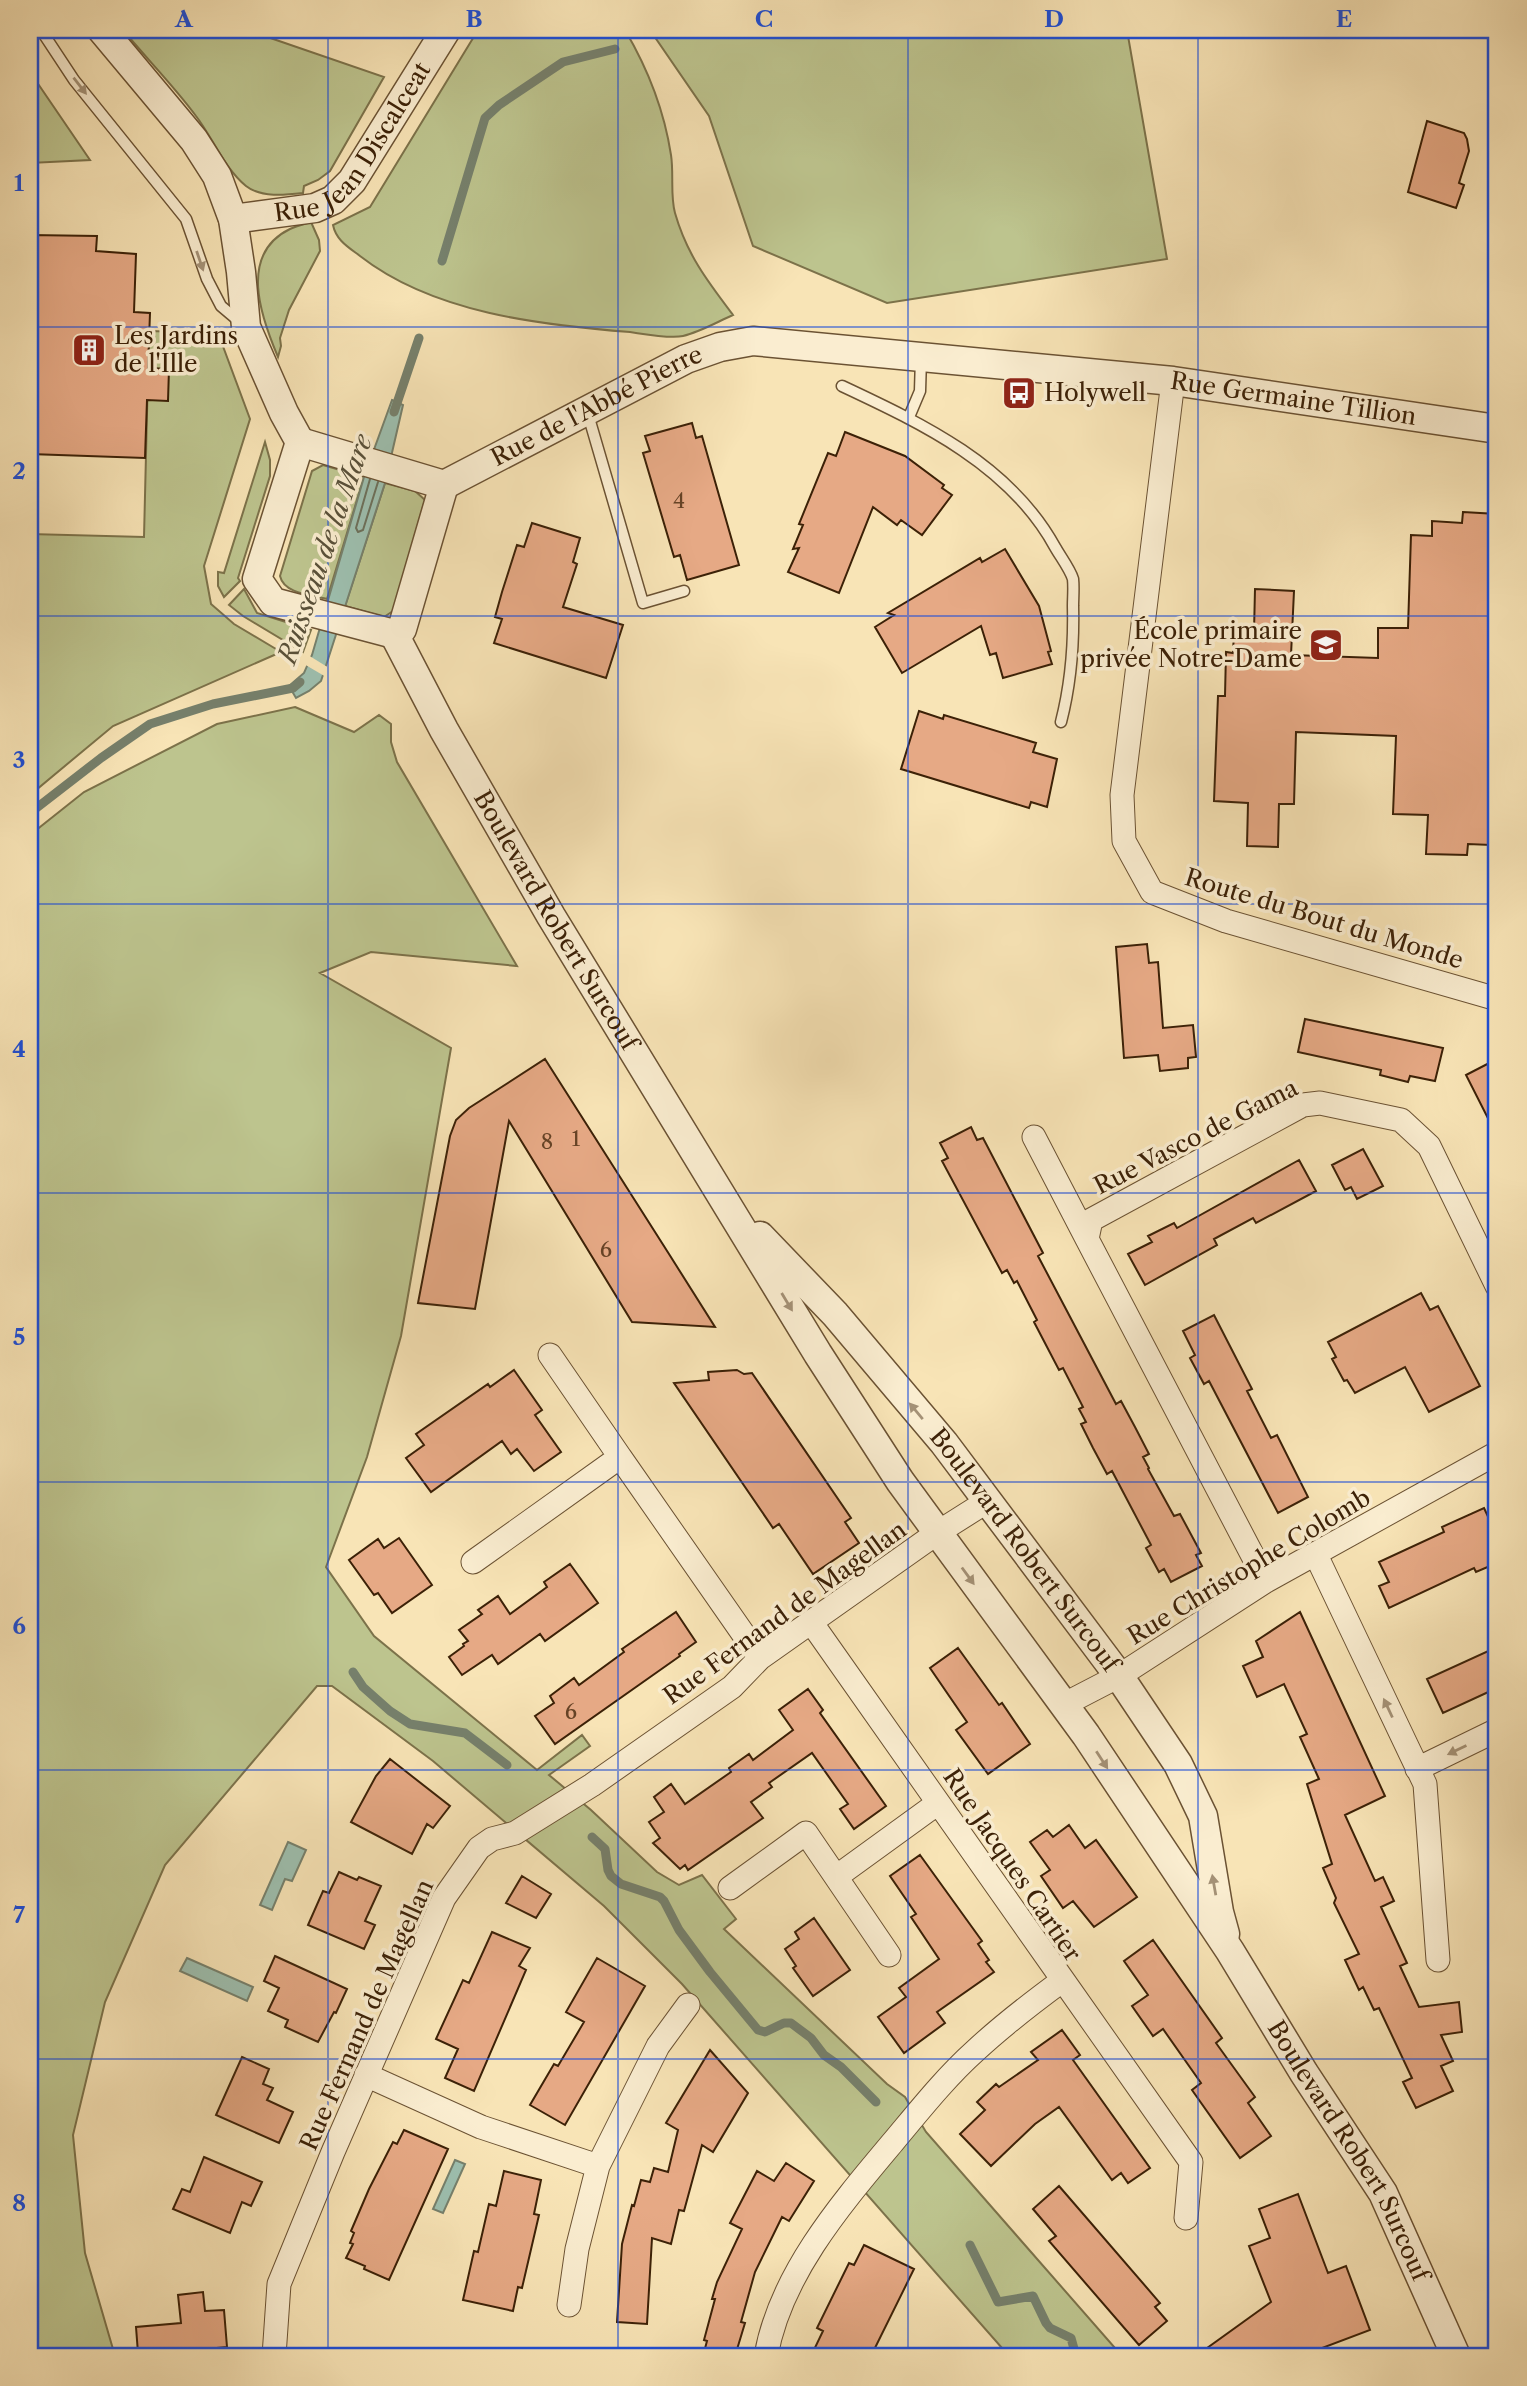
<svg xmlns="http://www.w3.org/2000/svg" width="1527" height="2386" viewBox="0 0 1527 2386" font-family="'Libre Caslon Text',serif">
	<rect width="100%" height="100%" fill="#f8e4b6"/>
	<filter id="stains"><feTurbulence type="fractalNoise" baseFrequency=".00286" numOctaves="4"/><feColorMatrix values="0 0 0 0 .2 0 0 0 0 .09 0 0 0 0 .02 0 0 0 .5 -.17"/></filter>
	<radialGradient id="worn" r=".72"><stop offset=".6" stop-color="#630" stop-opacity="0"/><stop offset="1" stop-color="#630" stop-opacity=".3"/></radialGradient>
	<path fill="#bdc48e" stroke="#7c724a" stroke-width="2" d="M123,30H247L384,77L330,171L318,180L304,186L303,193C286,195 261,198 246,186C224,168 213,138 196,116C174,86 147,59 123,30Z
		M478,30H625C648,69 664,109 671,155C674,174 670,195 675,213C687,255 708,282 733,315C717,322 700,332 683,336C670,339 644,334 630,332C540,325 433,313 360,256C348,247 336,240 333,225L370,207Z
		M650,30H1135L1128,36L1167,259L887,303L753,246L709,116Z
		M30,72L90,160L30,163Z
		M311,222L319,240L320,251L289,310L280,338L281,346L278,357C261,317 238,254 290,229C296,226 304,224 311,222Z
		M149,331L218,333L250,419L204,566L211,604L234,624L281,652L113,726L30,795V534L144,537Z
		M265,442L270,460V476L238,578L240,581L224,597L218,586V572L224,573Z
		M323,465L364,477L327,599C312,595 284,594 280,576L312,471Z
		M385,483L415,491L425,500L393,611L384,617L345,606Z
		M244,589L257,613L311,630L303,652L243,616L229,605Z
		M295,707L354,732L379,715L391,724V742L397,762L517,966L371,952L320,973L451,1048L401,1336L367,1457L326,1567L374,1636L537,1770L582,1735L590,1746L549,1775L591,1810L657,1872L679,1885L702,1875L736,1919L724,1929L887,2084L905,2097L926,2132L1122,2356H1009L682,1984L604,1906L433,1761L332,1686H317L165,1865L105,2002L73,2135L85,2253L115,2356H30V2113L36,2074L30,2070V835L84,792L217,724Z"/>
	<path fill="#9dbfaf" stroke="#76806c" stroke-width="2" d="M392,400L403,405L385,483L321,681L309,691L296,698L289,686L304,673L312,655L364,477Z
		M288,1842L306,1850L292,1881L285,1879L272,1910L260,1905Z
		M187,1958L253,1987L247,2001L180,1971Z
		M455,2160L465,2164L443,2213L433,2209Z"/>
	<path fill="#f8e4b6" d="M308,655L329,668L326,677L304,664Z"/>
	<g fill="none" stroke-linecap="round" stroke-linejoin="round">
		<path stroke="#6c705b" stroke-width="2" d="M370,479L356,528L358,532L363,530L378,482"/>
		<path stroke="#76806c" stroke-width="9" d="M650,31L652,30
			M442,261L485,118L499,105L563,62L615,49
			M394,412L419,338
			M30,813L101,758L150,724L213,704L293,688L300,682
			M353,1672L363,1687L390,1711L410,1724L465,1733L507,1765
			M592,1837L605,1849L608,1870L611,1876L621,1884L660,1897L664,1901L679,1930L710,1972L758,2030L765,2032L784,2023H791L811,2038L824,2055L841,2067L876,2102
			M970,2245L998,2302L1033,2296L1046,2323L1050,2328L1071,2338L1076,2356"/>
	</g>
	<path fill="#e6a985" stroke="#3c2107" stroke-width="2" d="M1427,121L1464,133L1467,139L1469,151L1459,183L1464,185L1456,208L1408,192Z
		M30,235L97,236L96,251L136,254L134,312L150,313L148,368L169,369L168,401L147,400L145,458L30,454Z
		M692,423L696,438L702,436L739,565L687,580L680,555L674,557L643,453L650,451L645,436Z
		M845,432L905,456L944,485L942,488L952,495L922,535L901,520L897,525L873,507L839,593L788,572L799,548L793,549L803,525L799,524L828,453L836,456Z
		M1463,512L1497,514V711L1491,845L1468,844L1467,855L1426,854L1428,815L1393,814L1396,736L1296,732L1294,804H1279L1278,847L1247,846L1248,803L1214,801L1218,696H1225L1226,652L1233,653L1234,632H1254L1255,589L1294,591L1291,655L1378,658V628H1408L1411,535L1432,536V521L1462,523Z
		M532,523L580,538L573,562L577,564L563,607L623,625L606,678L494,643L502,619L495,617L502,592L517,545L524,547Z
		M1005,549L1039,606L1051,651L1048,652L1052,664L1003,678L996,653L990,655L981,626L902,673L875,627L894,615L888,613L980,558L982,562Z
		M919,711L943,719L944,715L1036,743L1033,752L1057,759L1047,807L1031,802L1029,808L901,769Z
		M1147,944L1149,963L1158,962L1163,1028L1193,1025L1196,1057L1188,1058V1068L1160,1071L1158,1055L1124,1058L1116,947Z
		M1305,1019L1443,1048L1435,1081L1410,1076L1408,1082L1380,1075L1381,1070L1298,1052Z
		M545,1059L669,1254L715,1327L632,1322L509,1121L475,1309L418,1303L450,1136L456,1120L469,1108Z
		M1497,1059V1136L1466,1075Z
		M971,1127L977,1140L983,1138L1043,1253L1038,1256L1058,1294L1116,1404L1121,1401L1135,1427L1149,1454L1143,1457L1149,1468L1148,1469L1174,1516L1180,1514L1201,1553L1196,1555L1202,1566L1171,1582L1164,1569L1159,1572L1146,1548L1151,1545L1112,1471L1107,1474L1093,1448L1081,1424L1086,1422L1079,1409L1083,1407L1063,1368L1059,1370L1034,1322L1037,1320L1017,1281L1014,1283L1007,1270L1002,1273L942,1161L948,1158L940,1143Z
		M1363,1149L1383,1186L1357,1199L1351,1187L1345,1190L1332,1165Z
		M1299,1160L1316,1191L1256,1223L1253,1218L1214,1239L1217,1245L1145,1285L1128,1254L1152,1242L1148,1236L1174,1223L1177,1228Z
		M1421,1293L1430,1310L1438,1306L1480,1386L1429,1412L1405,1367L1355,1393L1347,1380L1344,1381L1332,1359L1336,1357L1328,1342Z
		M1214,1315L1252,1389L1247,1391L1271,1438L1277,1435L1308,1497L1278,1513L1209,1381L1204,1384L1190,1358L1195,1355L1183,1331Z
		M514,1370L542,1410L535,1415L561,1452L534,1471L517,1449L511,1454L502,1441L431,1492L406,1458L424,1445L416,1434L488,1384L490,1387Z
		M737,1370L744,1374L752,1373L851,1518L845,1522L859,1543L813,1574L779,1524L773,1528L674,1383L709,1380L708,1372Z
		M1484,1508L1497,1536V1563L1476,1572L1474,1568L1389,1608L1379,1586L1389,1582L1379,1562L1444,1532L1442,1527Z
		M399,1538L432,1585L392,1613L378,1593L374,1595L349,1560L378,1539L384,1548Z
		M570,1564L598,1603L545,1641L540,1634L498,1664L492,1655L462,1675L449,1657L464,1646L463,1644L468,1641L459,1630L482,1614L478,1610L498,1596L510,1614L547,1587L544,1582Z
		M676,1612L696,1642L679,1654L680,1656L555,1744L535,1716L554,1703L550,1696L574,1678L579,1685L624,1652L622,1649Z
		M1300,1612L1385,1796L1345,1815L1375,1881L1383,1877L1394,1901L1381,1907L1407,1963L1400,1966L1419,2007L1459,2002L1462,2032L1441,2035L1453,2061L1441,2066L1453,2091L1416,2108L1403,2082L1412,2078L1379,2008L1374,2010L1363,1987L1359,1990L1345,1960L1359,1954L1334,1903L1336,1898L1323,1868L1332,1864L1307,1784L1319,1779L1300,1737L1307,1734L1284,1684L1257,1697L1243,1666L1263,1657L1256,1641Z
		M1497,1647V1688L1443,1713L1427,1679Z
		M958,1648L999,1705L1002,1703L1030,1744L988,1774L956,1730L967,1722L930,1668Z
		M808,1689L823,1710L820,1713L886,1806L854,1829L840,1809L848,1804L812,1753L769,1783L772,1787L751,1802L763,1818L688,1870L685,1865L680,1869L653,1843L660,1838L649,1822L664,1812L654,1797L671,1784L685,1804L731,1772L729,1768L749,1754L753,1760L793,1730L779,1710Z
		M390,1759L450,1806L433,1828L427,1824L412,1854L351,1822L376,1776Z
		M1069,1825L1085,1848L1096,1840L1137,1897L1094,1927L1073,1901L1063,1908L1041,1876L1050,1870L1030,1842L1047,1830L1053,1837Z
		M920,1855L982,1941L978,1944L989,1960L986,1962L994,1972L937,2012L945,2023L904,2053L878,2017L906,1997L899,1988L939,1959L911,1917L916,1914L890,1876Z
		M339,1872L357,1880L359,1877L381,1886L365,1921L375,1925L364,1949L308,1925L323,1891L329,1893Z
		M522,1876L551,1894L536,1918L506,1903Z
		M814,1918L850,1970L813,1996L793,1968L796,1966L785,1949L799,1939L795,1932Z
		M492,1932L530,1948L519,1966L526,1970L474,2091L445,2078L458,2049L436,2039L463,1980L469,1983Z
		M1153,1940L1222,2038L1216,2043L1255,2097L1248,2103L1271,2136L1240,2158L1192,2090L1201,2083L1163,2029L1153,2036L1132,2006L1148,1995L1124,1961Z
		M275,1956L347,1989L336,2013L334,2012L318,2042L285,2027L288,2020L268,2011L279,1988L264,1981Z
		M597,1958L645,1986L565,2125L530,2105L554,2064L558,2066L584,2022L566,2012Z
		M1062,2030L1080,2055L1073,2060L1150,2168L1128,2183L1121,2173L1112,2180L1059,2107L1035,2124L991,2166L960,2134L985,2110L977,2102L996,2084L999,2087L1038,2060L1031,2052Z
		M710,2050L748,2093L713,2152L702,2145L684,2211L679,2210L671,2244L652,2238L647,2324L617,2322L622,2244L632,2205L634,2206L641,2180L650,2182L654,2168L668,2172L678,2130L666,2123Z
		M242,2057L269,2069L263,2084L273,2088L267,2100L293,2112L279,2143L216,2115Z
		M404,2130L448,2149L389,2280L364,2269L365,2266L346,2258L353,2244L350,2243L354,2233L351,2231L369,2189L393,2142L397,2144Z
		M204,2157L262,2182L251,2206L242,2202L230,2233L173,2209L182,2189L190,2192Z
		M786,2163L814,2181L789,2221L782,2217L755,2272L741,2322L745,2323L735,2356H703L707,2341L704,2340L715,2299H712L717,2282L742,2229L730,2223L757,2171L774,2181Z
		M504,2171L541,2180L534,2214L539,2215L522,2288L518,2287L513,2311L463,2300L474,2251L478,2252L489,2204L496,2206Z
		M1059,2186L1160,2303L1155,2307L1167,2321L1139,2345L1049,2241L1056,2236L1033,2209Z
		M1298,2194L1328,2273L1346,2266L1370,2330L1301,2356H1196L1271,2302L1249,2246L1270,2238L1259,2209Z
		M864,2245L914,2269L871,2356H811L823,2331L817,2328L849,2263L854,2265Z
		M203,2292L205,2311L224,2310L227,2347L142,2355L138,2353L136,2327L181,2323L178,2295Z"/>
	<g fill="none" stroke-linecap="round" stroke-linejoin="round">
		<g stroke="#6b5233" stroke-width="13">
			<path id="service" d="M41,30L74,80L186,219L207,279L221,306L240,322
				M842,386C923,424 1010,465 1055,547C1060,556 1070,569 1073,579C1074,588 1073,598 1073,606C1074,646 1071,683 1061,722
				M587,411L643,603L684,591
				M909,417L920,391L921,358"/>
		</g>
		<g stroke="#6b5233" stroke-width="25">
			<path id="minor" d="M1173,381L1122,795L1124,841L1152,892L1226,921L1497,999
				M1034,1137L1087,1239
				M550,1355L620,1457
				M1316,1555L1425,1784L1438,1960
				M473,1562L620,1457L760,1658
				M1266,1581L1087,1239L1091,1220L1303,1105L1320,1103L1401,1120L1429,1146L1497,1286
				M1065,1704L1119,1676L1266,1581L1497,1453
				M1417,1769L1497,1730
				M730,1888L806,1833L836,1877
				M889,1955L836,1877L938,1803
				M1063,1980L1191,2162L1186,2218
				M366,2075L481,2127L598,2166L658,2046L688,2005
				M569,2305L577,2249L598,2166
				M274,2356L279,2284L333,2152L444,1898L479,1848L492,1839L515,1833L592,1785L732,1687L760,1658L937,1533L986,1502
				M766,2356C780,2275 841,2204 893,2142C919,2111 945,2078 975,2051C1003,2025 1033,2002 1063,1980L811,1622"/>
		</g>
		<g stroke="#6b5233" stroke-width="31">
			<g id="tertiary">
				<path d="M102,30L194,140L217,176L233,219L241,272L246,327L284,413L300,442"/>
				<path id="s1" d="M233,219L315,208L333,200L352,181L446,30"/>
				<path d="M300,442L257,579L273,602L394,634L402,629L444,485"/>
				<path d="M300,442L444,485"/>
				<path id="s2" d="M444,485L686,359L720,347L753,341L1173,381L1497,429"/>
				<path id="s3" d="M394,634L444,730L551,916L818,1354L900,1481L1086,1735L1230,1951L1304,2073L1383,2193L1456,2356"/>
				<path id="s4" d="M760,1236L835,1314L944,1443L1119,1676L1178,1764L1203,1816L1219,1912L1225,1934"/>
			</g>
		</g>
		<use href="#service" stroke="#faedd0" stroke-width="10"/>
		<use href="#minor" stroke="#faedd0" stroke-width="23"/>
		<use href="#tertiary" stroke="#faedd0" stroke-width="28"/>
	</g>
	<defs><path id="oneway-solid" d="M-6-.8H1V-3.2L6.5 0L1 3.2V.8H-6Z" transform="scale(1.75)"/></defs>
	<g fill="#a49176">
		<use href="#oneway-solid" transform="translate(80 86) rotate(52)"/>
		<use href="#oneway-solid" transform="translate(200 261) rotate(71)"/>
		<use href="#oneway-solid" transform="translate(787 1302) rotate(59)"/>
		<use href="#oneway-solid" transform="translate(916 1411) rotate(-130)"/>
		<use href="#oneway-solid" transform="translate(968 1576) rotate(54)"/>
		<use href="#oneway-solid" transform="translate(1388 1708) rotate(-115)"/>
		<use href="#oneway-solid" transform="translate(1457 1750) rotate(154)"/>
		<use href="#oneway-solid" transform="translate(1102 1760) rotate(57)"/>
		<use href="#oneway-solid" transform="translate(1214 1885) rotate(-100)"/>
	</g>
	<path fill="none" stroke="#1d4ed8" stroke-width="2" stroke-opacity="0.55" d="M328,30V2356M618,30V2356M908,30V2356M1198,30V2356M30,327H1497M30,616H1497M30,904H1497M30,1193H1497M30,1482H1497M30,1770H1497M30,2059H1497"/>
	<defs>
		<g id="building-square" transform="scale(1.75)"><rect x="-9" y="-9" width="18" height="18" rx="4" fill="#8f2418" stroke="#faedd0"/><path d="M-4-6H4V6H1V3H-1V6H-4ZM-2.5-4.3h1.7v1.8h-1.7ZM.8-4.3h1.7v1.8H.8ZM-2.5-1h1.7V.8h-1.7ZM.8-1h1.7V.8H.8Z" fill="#fff"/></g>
		<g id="bus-square" transform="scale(1.75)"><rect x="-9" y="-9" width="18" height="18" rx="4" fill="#8f2418" stroke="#faedd0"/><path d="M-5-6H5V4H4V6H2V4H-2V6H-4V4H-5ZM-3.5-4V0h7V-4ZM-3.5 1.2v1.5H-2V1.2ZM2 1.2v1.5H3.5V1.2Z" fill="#fff"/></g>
		<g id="school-square" transform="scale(1.75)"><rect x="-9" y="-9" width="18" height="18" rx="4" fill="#8f2418" stroke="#faedd0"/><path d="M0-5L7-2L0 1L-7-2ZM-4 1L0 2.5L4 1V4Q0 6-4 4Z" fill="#fff"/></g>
	</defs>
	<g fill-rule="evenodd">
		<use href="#building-square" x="89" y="350"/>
		<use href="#bus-square" x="1019" y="393"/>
		<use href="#school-square" x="1326" y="645"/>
	</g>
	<g text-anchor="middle" stroke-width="7" stroke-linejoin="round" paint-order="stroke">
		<g font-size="21" fill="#664326">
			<text x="679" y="508">4</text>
			<text x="576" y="1146">1</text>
			<text x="547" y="1149">8</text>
			<text x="606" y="1257">6</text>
			<text x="571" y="1719">6</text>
		</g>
		<g font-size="24" fill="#3c2107" stroke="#faedd0">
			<text dy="8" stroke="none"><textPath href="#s1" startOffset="154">Rue Jean Discalceat</textPath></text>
			<text dy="8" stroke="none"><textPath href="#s2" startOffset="886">Rue Germaine Tillion</textPath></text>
			<text dy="8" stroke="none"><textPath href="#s2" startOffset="172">Rue de l'Abbé Pierre</textPath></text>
			<text transform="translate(1324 919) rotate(17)" y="8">Route du Bout du Monde</text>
			<text dy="8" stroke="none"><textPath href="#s3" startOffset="329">Boulevard Robert Surcouf</textPath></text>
			<text transform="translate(1196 1137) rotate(-27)" y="8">Rue Vasco de Gama</text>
			<text dy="8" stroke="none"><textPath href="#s4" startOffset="411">Boulevard Robert Surcouf</textPath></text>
			<text transform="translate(1249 1567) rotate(-31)" y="8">Rue Christophe Colomb</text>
			<text transform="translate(785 1613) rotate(-36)" y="8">Rue Fernand de Magellan</text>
			<text transform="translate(1012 1865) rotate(56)" y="8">Rue Jacques Cartier</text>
			<text transform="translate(367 2015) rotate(-66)" y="8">Rue Fernand de Magellan</text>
			<text dy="8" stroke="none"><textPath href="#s3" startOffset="1794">Boulevard Robert Surcouf</textPath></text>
		</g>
		<g font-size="24" fill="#3c2107" stroke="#faedd0" text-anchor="start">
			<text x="114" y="344">Les Jardins<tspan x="114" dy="28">de l'Ille</tspan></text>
			<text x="1044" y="401">Holywell</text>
			<text x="1302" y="639" text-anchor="end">École primaire<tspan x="1302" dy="28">privée Notre-Dame</tspan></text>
		</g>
		<g font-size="26" font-style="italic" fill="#595039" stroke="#faedd0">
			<text transform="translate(325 549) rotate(-71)" y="9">Ruisseau de la Mare</text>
		</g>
	</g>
	<rect width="1527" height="2386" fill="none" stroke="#f8e4b6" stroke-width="77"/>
	<rect x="38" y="38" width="1450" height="2310" fill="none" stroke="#1d4ed8" stroke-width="2.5"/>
	<g font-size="23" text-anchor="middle" font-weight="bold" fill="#1d4ed8">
		<text x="184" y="27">A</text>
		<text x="474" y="27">B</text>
		<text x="764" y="27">C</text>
		<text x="1054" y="27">D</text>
		<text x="1344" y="27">E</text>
		<text x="19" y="191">1</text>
		<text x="19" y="479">2</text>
		<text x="19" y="768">3</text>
		<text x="19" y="1057">4</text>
		<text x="19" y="1345">5</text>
		<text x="19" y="1634">6</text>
		<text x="19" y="1923">7</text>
		<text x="19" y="2211">8</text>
	</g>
	<rect width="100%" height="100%" filter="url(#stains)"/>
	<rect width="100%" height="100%" fill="url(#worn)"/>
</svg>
